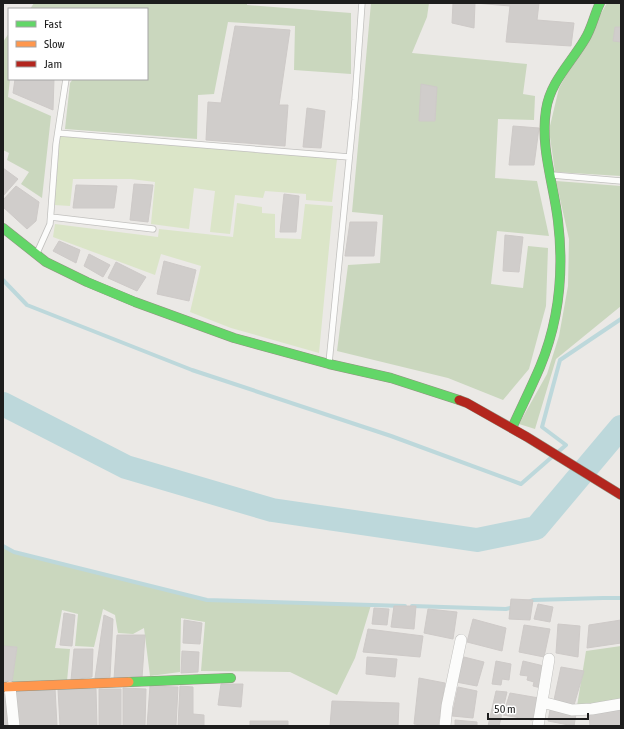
<svg xmlns="http://www.w3.org/2000/svg" width="624" height="729" viewBox="0 0 624 729" font-family="'Asap Condensed',sans-serif">
	<rect width="100%" height="100%" fill="#ebe9e6"/>
	<path fill="#dbe5c8" d="M60,135L337,159L332,202L306,200V194L265,191L263,198L235,195L230,234L210,232L215,191L194,188L189,229L151,224L155,182L131,179H73L70,206L54,205Z
		M237,203L262,207V213L275,214V238L301,239L305,204L333,206L319,353L231,328L190,312L201,266L161,254L155,275L53,237L55,224L158,237L159,229L233,237Z"/>
	<path fill="#cad7be" d="M34,3H247V5L351,13V74L294,70L295,26L228,22L214,94L198,95L197,139L65,129L70,83L73,79H147V9H30Z
		M371,3H429L427,17L412,53L527,64L523,94L535,96L534,120L498,119L495,178L537,181L549,236L497,231L491,284L523,288L528,246L548,248L546,306L529,369L503,400L448,378L337,351L348,265L380,263L383,215L352,212Z
		M607,3H621V176L555,172L549,130L559,88Z
		M9,33L10,79L8,97L51,116L42,198L21,184L29,172L7,160L9,153L3,150V42Z
		M556,181L621,186V306L556,359L535,429L519,424L547,374L559,336L568,286L569,239Z
		M3,546L14,552L207,600L371,605L355,658L337,695L290,672L201,671L205,622L181,618L180,672L150,676L144,628L133,634L118,633L115,615L103,609L94,647L75,646L78,614L62,610L55,648L70,649L67,681L12,682L17,647L3,646Z
		M621,646V703L577,706L586,651Z"/>
	<g fill="none" stroke-linecap="round" stroke-linejoin="round">
		<path stroke="#bdd8db" stroke-width="4" d="M3,280L27,305L192,370L391,436L521,484L553,456
			M558,452L566,445L542,427L560,360L621,319
			M3,546L14,552L207,600L405,606
			M528,602L533,600L603,598H621
			M412,606L506,609L514,607"/>
		<path stroke="#bdd8db" stroke-width="24" d="M3,404L126,467L272,510L477,540L536,528L621,427"/>
	</g>
	<path fill="#d0cdcb" stroke="#cecac8" d="M453,3H539L537,20L574,23L571,46L506,42L510,6L475,3L474,28L452,23Z
		M235,26L290,30L279,105H288L285,146L206,140L208,102L221,103Z
		M615,27H621V42L613,41Z
		M15,79H54L53,110L13,93Z
		M421,84L437,87L435,121H419Z
		M307,108L325,111L321,148L303,147Z
		M513,126L539,128L534,165H509Z
		M3,168L18,179L3,196Z
		M134,184L153,185L148,222L130,220Z
		M76,185L117,186L114,208H73Z
		M16,186L39,202L36,221L27,229L3,207V200Z
		M284,194L299,196L296,232H280Z
		M350,222H377L374,256H345Z
		M505,235L523,237L519,272L503,271Z
		M59,241L80,250L76,263L53,251Z
		M89,254L110,265L103,277L84,266Z
		M164,261L196,270L189,301L157,294Z
		M116,262L146,277L137,291L108,278Z
		M511,599L533,600L530,620L509,619Z
		M538,604L553,607L550,622L534,619Z
		M394,606H416L414,629L391,627Z
		M374,608L389,609L387,625L372,624Z
		M428,609L457,612L453,639L424,633Z
		M64,613L75,615L72,646L60,645Z
		M104,615L113,619L110,677L95,678Z
		M473,619L506,628L502,651L467,642Z
		M184,620L202,623L200,644L183,643Z
		M621,620V643L587,648L589,625Z
		M558,624L580,626L578,657L556,653Z
		M524,625L550,629L544,657L519,652Z
		M368,629L423,636L420,657L363,652Z
		M117,635H145L142,678L114,679Z
		M3,646L17,647L12,682L3,683Z
		M74,649H93L92,677L71,680Z
		M182,651L199,652L198,672L181,673Z
		M367,657L397,659L395,677L366,674Z
		M464,657L484,662L477,686L456,682Z
		M496,661L511,664L509,680L502,679L501,685L492,684Z
		M523,661L544,666L541,688L533,686L534,682L527,680L528,676L520,675Z
		M561,667L584,671L574,705L554,700Z
		M419,678L445,683L438,726H428L414,724Z
		M221,684H243L241,707L218,705Z
		M150,686L178,687L176,726H147Z
		M180,686L193,687V714L204,715V726H178Z
		M458,687L477,691L473,718L452,716Z
		M55,688L57,726H17L14,690Z
		M123,688L146,689L145,726H123Z
		M58,689H96L97,726H60Z
		M99,689H121V726H99Z
		M496,691L507,692L499,726H488Z
		M510,693L539,698L532,720L503,715Z
		M3,694H9L11,726H3Z
		M332,701L399,703L398,726H330Z
		M621,708V726H590L589,714Z
		M550,710L576,714L574,726L548,721Z
		M455,720L477,722V726H455Z
		M250,721H288V726H250Z"/>
	<g fill="none" stroke-linecap="round" stroke-linejoin="round">
		<g stroke="#c1c0be" stroke-width="7">
			<path id="lane" d="M58,133L349,157
				M552,175L621,181
				M51,217L153,229
				M37,253L50,224L56,144L66,79
				M329,363L355,100L362,3"/>
		</g>
		<g stroke="#c1c0be" stroke-width="12">
			<path id="street" d="M10,687L14,726
				M542,702L572,710L592,709L621,704
				M445,726L447,706L461,640
				M538,726L549,659"/>
		</g>
		<g stroke="#939280" stroke-width="10">
			<path id="fast" d="M3,228L46,262L87,282L135,302L234,338L329,364L391,378L459,400
				M512,428C521,408 531,388 540,367C559,321 564,271 558,221C554,185 540,148 546,110C550,82 571,63 585,39C592,28 594,15 600,3
				M129,682L231,678"/>
		</g>
		<g stroke="#939280" stroke-width="10">
			<path id="slow" d="M3,687L129,682"/>
		</g>
		<g stroke="#939280" stroke-width="10">
			<path id="jam" d="M459,400L467,403L527,437L621,495"/>
		</g>
		<use href="#lane" stroke="#fcfcfb" stroke-width="5.5"/>
		<use href="#street" stroke="#fcfcfb" stroke-width="11"/>
		<use href="#fast" stroke="#63d668" stroke-width="9"/>
		<use href="#slow" stroke="#ff974d" stroke-width="9"/>
		<use href="#jam" stroke="#b3261e" stroke-width="9"/>
	</g>
	<rect width="624" height="729" fill="none" stroke="#1d1d1d" stroke-width="8"/>
	<rect x="8" y="8" width="140" height="72" fill="#ffffff" stroke="#a5a5a5"/>
	<rect x="16" y="21" width="20" height="6" fill="#63d668" stroke="#a5a5a5"/>
	<text x="44" y="28" font-size="12" fill="#1d1d1d">Fast</text>
	<rect x="16" y="41" width="20" height="6" fill="#ff974d" stroke="#a5a5a5"/>
	<text x="44" y="48" font-size="12" fill="#1d1d1d">Slow</text>
	<rect x="16" y="61" width="20" height="6" fill="#b3261e" stroke="#a5a5a5"/>
	<text x="44" y="68" font-size="12" fill="#1d1d1d">Jam</text>
	<path d="M488 713v6h100v-6" fill="none" stroke="#1d1d1d" stroke-width="2"/>
	<text x="494" y="713" font-size="12" fill="#1d1d1d" stroke="#ffffff" stroke-width="3" paint-order="stroke">50 m</text>
</svg>
